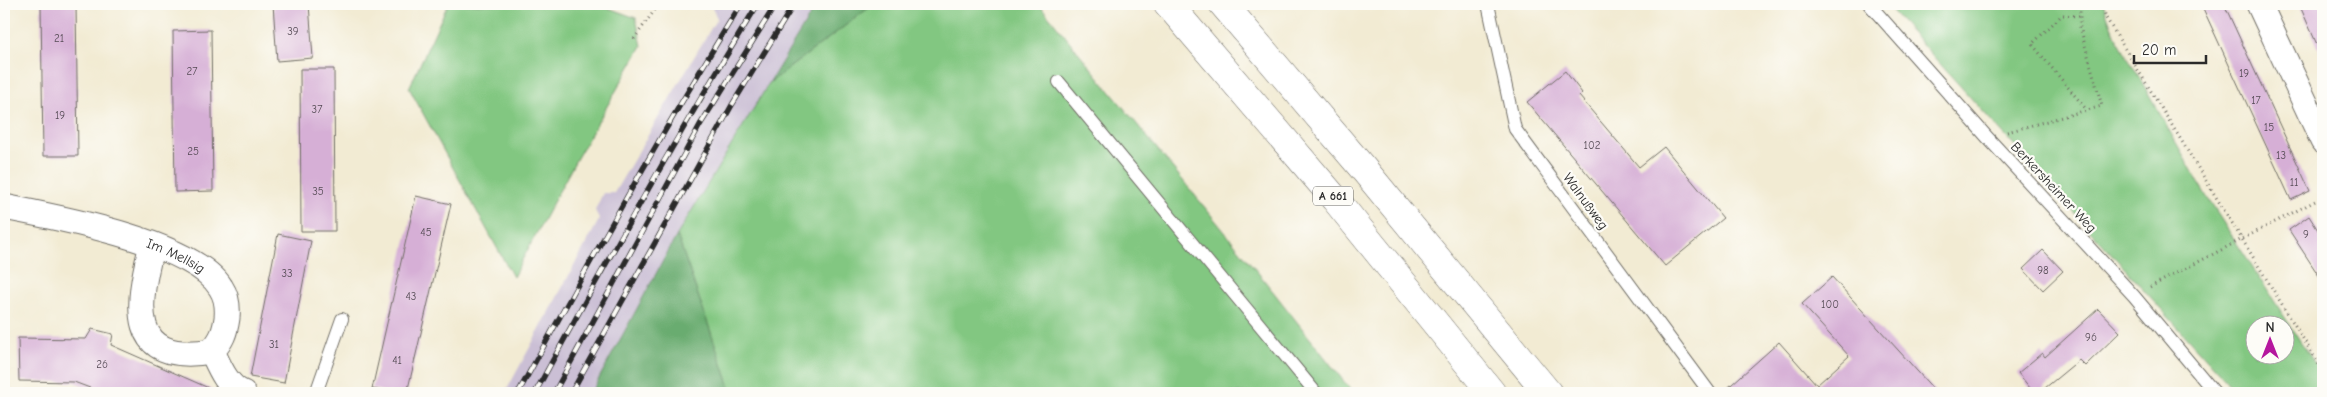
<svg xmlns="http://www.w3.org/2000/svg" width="2327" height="397" viewBox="0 0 2327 397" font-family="'Comic Neue',sans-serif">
	<rect width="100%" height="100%" fill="#fdfcf7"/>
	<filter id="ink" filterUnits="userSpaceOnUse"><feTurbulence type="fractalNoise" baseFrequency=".02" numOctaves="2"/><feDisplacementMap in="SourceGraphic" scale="10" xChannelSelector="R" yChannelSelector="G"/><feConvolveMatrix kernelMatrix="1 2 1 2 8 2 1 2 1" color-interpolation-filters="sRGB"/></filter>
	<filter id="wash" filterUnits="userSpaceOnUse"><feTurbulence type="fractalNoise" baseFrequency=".0096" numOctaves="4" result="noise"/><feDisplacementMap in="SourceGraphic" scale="20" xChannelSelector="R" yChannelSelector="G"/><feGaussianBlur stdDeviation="1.12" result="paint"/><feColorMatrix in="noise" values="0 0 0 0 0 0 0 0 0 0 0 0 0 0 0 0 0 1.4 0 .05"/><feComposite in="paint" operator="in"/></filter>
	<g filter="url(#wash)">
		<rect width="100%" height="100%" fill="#f2ebd3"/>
		<path fill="#cbbfd5" d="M715,4H817L677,235L591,393H505L599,220L595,210L603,193H614L717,18L712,8Z"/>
		<path fill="#82c781" stroke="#567956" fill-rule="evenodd" d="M448,4H598L636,18L642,46L577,158L513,277L409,88Z
			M874,4H1039L1264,280L1353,393H732L677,235L769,83Z
			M1886,4H2103L2113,31L2208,199L2323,376V393H2237ZM2254,324H2284V354H2254Z"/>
		<path fill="#69ac6f" stroke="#4a6c4d" d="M817,4H874L769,83Z
			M677,235L732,393H591Z"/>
		<g id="blocks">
			<path fill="#d6afd6" d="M41,4H76L78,156H43Z
				M273,4H309L313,58L277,61Z
				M2201,4H2224L2310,191L2291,200Z
				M2299,4H2323V58Z
				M211,30L213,191L175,192L173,31Z
				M300,69H334L335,231H301Z
				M1565,71L1582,93L1579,96L1639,167L1664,147L1723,218L1665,266L1527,102Z
				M416,196L451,204L407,393H393L372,389Z
				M2309,216L2323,238V282L2289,230Z
				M278,234L311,241L284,383L250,377Z
				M2043,250L2063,271L2043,290L2023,269Z
				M1832,277L1937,393H1722L1779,342L1817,385L1849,356L1802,304Z
				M2098,309L2120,332L2085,366L2079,360L2039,393H2034L2018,373L2042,353L2045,357Z
				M92,329L113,334L111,345L220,393H103L74,382L19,381L18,338L86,339Z"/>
		</g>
	</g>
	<g filter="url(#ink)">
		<use href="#blocks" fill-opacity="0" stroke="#716e66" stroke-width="1"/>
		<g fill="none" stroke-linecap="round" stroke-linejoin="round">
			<g stroke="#716e66" stroke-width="14">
				<path id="service" d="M1488,4L1515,129L1710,393
					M1869,4L1987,137L2134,296L2215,393
					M1059,82L1316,393
					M316,393L342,319"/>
			</g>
			<g stroke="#716e66" stroke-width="27">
				<g id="minor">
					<path d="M2259,4L2323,141"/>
					<path id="s1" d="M4,207C55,217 194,242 221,288C227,297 228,307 227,318C225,332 222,340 212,351C219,366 227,387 243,393"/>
					<path d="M152,245C137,303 126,366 212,351"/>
				</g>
			</g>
			<g stroke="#716e66" stroke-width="29">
				<path id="motorway" d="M1168,4L1335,199L1492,393
					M1223,4L1366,172L1548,393"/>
			</g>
			<path stroke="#716e66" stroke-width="3" stroke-dasharray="1 4" stroke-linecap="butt" d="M2102,4L2106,18L2323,371
				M2079,16L2062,15L2032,44L2086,109
				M634,39L659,4
				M2007,132L2102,106L2080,27V4
				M2150,287L2323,197"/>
			<use href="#service" stroke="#fff" stroke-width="12"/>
			<use href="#minor" stroke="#fff" stroke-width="25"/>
			<use href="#motorway" stroke="#fff" stroke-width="28"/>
			<g stroke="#2b2b2b" stroke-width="5.5">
				<path id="rail" d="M518,393C590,262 662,131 741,4
					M535,393C606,262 679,131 758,4
					M554,393L700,125L776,4
					M571,393L732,105L794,4"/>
			</g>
			<use href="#rail" stroke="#fdfcf7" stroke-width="4" stroke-dasharray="11" stroke-linecap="butt"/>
		</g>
	</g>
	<g text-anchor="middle" stroke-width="4.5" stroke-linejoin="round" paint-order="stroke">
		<g font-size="11" fill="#564c56">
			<text x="293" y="35">39</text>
			<text x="59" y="42">21</text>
			<text x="192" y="75">27</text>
			<text x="2244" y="77">19</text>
			<text x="2256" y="104">17</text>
			<text x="317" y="113">37</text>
			<text x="60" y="119">19</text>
			<text x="2269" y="131">15</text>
			<text x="1592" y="149">102</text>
			<text x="193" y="155">25</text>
			<text x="2281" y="159">13</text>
			<text x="2294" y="186">11</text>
			<text x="318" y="195">35</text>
			<text x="426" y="236">45</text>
			<text x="2306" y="238">9</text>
			<text x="2043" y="274">98</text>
			<text x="287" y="277">33</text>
			<text x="411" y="300">43</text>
			<text x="1830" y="308">100</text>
			<text x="2091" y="341">96</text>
			<text x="274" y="348">31</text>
			<text x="397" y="364">41</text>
			<text x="102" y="368">26</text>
		</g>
		<rect fill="#fdfcf7" stroke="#6a6a68" stroke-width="1" x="1313" y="186.5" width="40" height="19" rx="4"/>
		<g font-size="12" font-weight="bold" fill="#2b2b2b">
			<text x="1333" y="200">A 661</text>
		</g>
		<g font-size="14" fill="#2b2b2b" stroke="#fdfcf7">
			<text transform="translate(2054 187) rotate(47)" y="5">Berkersheimer Weg</text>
			<text transform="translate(1586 201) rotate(54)" y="5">Walnußweg</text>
			<text dy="5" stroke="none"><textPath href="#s1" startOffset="179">Im Mellsig</textPath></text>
		</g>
	</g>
	<rect width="2327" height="397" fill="none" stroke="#fdfcf7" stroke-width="20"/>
	<g transform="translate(2270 340)"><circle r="24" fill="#fdfcf7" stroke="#a9a8a5"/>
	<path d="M0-4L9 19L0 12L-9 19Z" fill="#b5179e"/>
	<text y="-8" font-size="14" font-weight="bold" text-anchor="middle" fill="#2b2b2b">N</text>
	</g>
	<path d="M2134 55v8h72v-8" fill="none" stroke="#2b2b2b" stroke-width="2.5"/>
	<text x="2142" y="55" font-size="15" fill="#2b2b2b" stroke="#fdfcf7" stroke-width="4" paint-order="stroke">20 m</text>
</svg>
